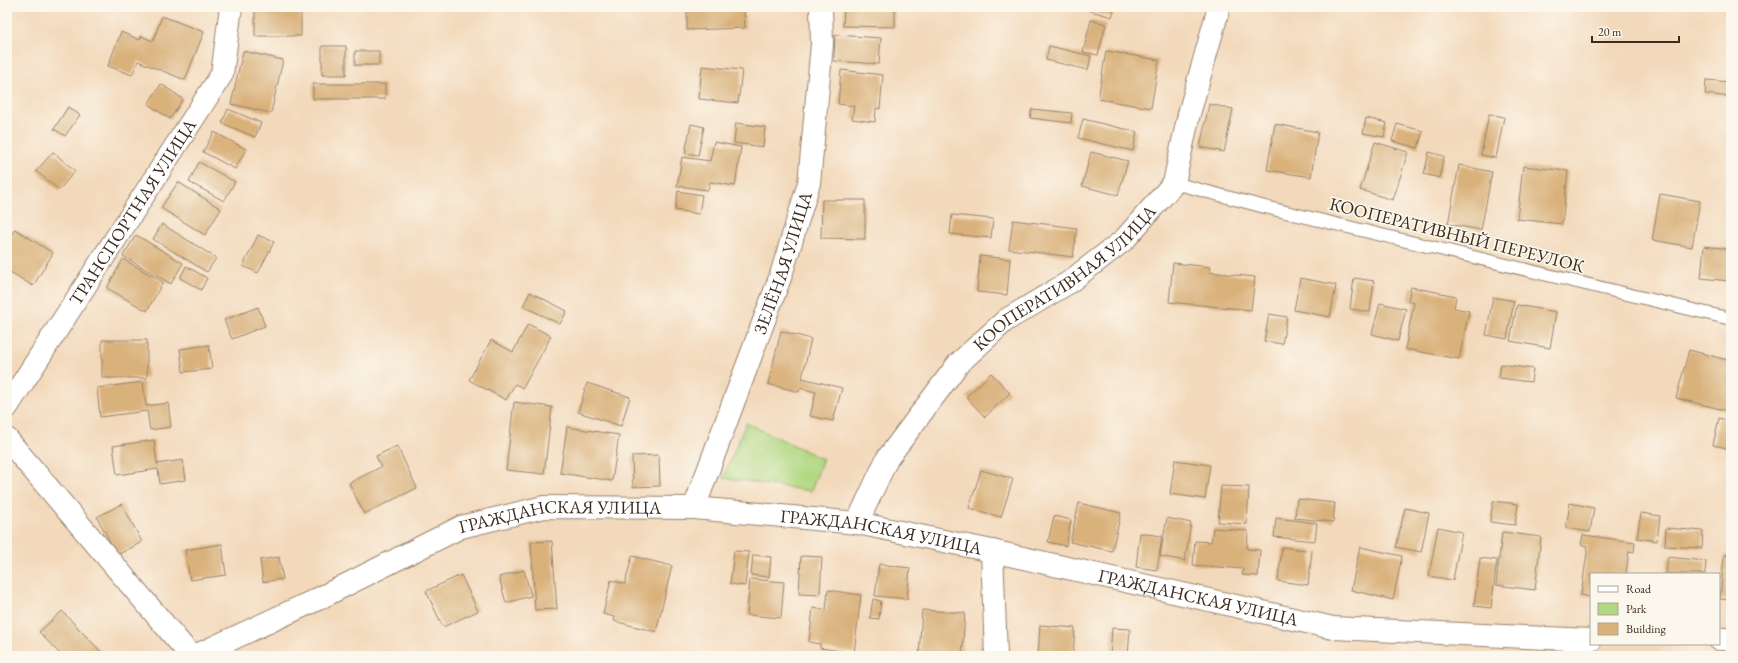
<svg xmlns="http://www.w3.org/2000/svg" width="1738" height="663" viewBox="0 0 1738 663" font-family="'EB Garamond',serif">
	<rect width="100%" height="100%" fill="#fbf7ec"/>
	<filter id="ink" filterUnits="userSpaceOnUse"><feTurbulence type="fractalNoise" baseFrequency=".025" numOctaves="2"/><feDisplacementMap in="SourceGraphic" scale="8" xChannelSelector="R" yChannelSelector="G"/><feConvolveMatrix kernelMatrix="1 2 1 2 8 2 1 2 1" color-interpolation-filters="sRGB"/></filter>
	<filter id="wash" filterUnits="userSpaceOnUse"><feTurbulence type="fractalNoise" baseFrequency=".012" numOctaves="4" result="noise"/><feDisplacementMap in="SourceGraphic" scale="16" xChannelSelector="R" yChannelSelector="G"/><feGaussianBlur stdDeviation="0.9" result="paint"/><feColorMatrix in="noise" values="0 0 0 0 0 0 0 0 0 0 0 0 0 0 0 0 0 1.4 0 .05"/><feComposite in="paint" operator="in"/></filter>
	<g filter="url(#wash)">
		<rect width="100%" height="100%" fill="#f3d9bb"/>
		<path fill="#b1d882" stroke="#768150" d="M746,423L823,459L811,491L723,478Z"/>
		<g id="blocks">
			<path fill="#d9b17a" d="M255,7H301V36H255Z
				M687,7H744L745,28L687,30Z
				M844,7H895V27L843,26Z
				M1077,7H1115L1112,17Z
				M162,16L204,32L185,80L138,61L132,75L108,66L121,32L140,40L141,36L153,41Z
				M1091,20L1106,24L1098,55L1083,52Z
				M835,35L881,38L879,64L834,61Z
				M322,46H346V75H322Z
				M1049,46L1091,56L1088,70L1046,60Z
				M243,51L283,60L271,113L231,104Z
				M355,51H379V65H355Z
				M1106,51L1159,60L1151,108L1098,99Z
				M702,66L742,70L738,103L699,99Z
				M841,70L883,75L880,109L876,108L875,122L852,119L854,106L838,104Z
				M1706,80L1731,82V97L1705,94Z
				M161,84L183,99L170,119L148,104Z
				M313,84H385V99H313Z
				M1209,104L1233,109L1224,152L1200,147Z
				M68,107L80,115L65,136L54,129Z
				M228,109L261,123L255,137L222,123Z
				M1032,109L1072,113L1071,123L1030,118Z
				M1489,114L1504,117L1496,158L1481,155Z
				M1366,118L1387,123L1384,137L1363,133Z
				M1083,119L1137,132L1133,151L1078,138Z
				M736,123L765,127L763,147L734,143Z
				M691,124L704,127L698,155L685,153Z
				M1275,124L1318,132L1311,177L1267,170Z
				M1397,124L1423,131L1418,148L1392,141Z
				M214,132L246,149L235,169L203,152Z
				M714,142L741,147L735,186L710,182L708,190L677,186L682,157L710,161Z
				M1375,142L1408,152L1393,200L1360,190Z
				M53,152L75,171L59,190L36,171Z
				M1091,152L1128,161L1118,195L1082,186Z
				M1429,152L1444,156L1439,178L1424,174Z
				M199,162L235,182L224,201L189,182Z
				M1459,165L1492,172L1481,230L1448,224Z
				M1523,166L1568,171L1562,224L1517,219Z
				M1730,168H1731V206H1727Z
				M178,182L221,209L205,235L161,208Z
				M678,191L702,195L699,214L675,210Z
				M1660,194L1700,201L1692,247L1652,240Z
				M822,200H865V239L821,238Z
				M952,215L993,219L991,238L950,234Z
				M1013,220L1077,228L1073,257L1009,249Z
				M162,224L216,258L207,272L153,239Z
				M15,229L53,253L33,286L7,270V242Z
				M136,235L183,263L171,284L123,256Z
				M258,235L274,242L258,273L243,266Z
				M1704,246L1731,249L1729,281L1701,278Z
				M980,256L1010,259L1007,295L977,292Z
				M123,259L163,282L147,311L107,288Z
				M1173,263L1210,267L1209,272L1255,277L1251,310L1169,302Z
				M186,266L207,278L201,290L180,278Z
				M1300,278L1336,285L1330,317L1294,310Z
				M1354,278L1374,281L1370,312L1350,309Z
				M1411,287L1456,296L1454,308L1469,311L1459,359L1405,349L1414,302L1408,301Z
				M530,292L567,311L560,324L523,306Z
				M1493,297L1514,301L1507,339L1486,335Z
				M1380,303L1406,309L1398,341L1372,334Z
				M1517,305L1556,312L1550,348L1510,341Z
				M258,307L265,326L232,339L224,320Z
				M1269,314L1287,317L1282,344L1264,341Z
				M528,324L551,336L523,388L515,384L506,400L469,380L491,340L513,352Z
				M781,331L811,339L802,378L842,388L833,421L810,416L816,392L800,388L799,392L768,384Z
				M102,340H147V378H102Z
				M209,345L212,369L183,372L180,349Z
				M1689,350L1731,361V399L1728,411L1676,398Z
				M1501,364L1533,369L1531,382L1499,378Z
				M991,373L1010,393L985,417L966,397Z
				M143,382L146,406L168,403L171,427L150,430L147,411L100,417L97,388Z
				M587,383L630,397L621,426L578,412Z
				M514,402L552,407L544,474L506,470Z
				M1719,418L1731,421V449L1713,445Z
				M567,427L619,435L612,481L560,473Z
				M154,440L157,464L183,460L186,480L160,484L158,469L117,475L113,446Z
				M397,446L417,488L364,514L349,483L381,467L376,456Z
				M659,455L660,486L633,487L632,456Z
				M1175,460L1210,465L1205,499L1170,494Z
				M981,470L1013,479L1001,517L969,508Z
				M1221,486L1249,487L1247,524L1218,522Z
				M1297,499L1335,503L1333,522L1295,518Z
				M1493,501L1518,504L1515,525L1490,522Z
				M1079,503L1121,513L1112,551L1070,542Z
				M1570,503L1594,508L1590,532L1566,528Z
				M122,504L142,542L117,555L97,517Z
				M1405,508L1429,513L1421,552L1396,547Z
				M1641,513L1660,516L1657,541L1637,538Z
				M1054,516L1071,520L1066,546L1048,542Z
				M1167,518L1191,523L1185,561L1160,556Z
				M1276,518L1317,523L1315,541L1274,537Z
				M1438,527L1462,532L1453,580L1429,576Z
				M1213,528L1248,531L1247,549L1260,550L1258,576L1242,575L1243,569L1193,565L1195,541L1211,542Z
				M1666,528L1703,531L1702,548L1665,546Z
				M1502,532L1541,537L1535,590L1496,585Z
				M1140,533L1162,536L1157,570L1136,567Z
				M1583,535L1635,542L1634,552L1629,551L1626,574H1591V597L1581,595L1588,546L1581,545Z
				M552,541L557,609L535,610L531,542Z
				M222,544L226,575L190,580L185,550Z
				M1282,547L1312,551L1308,585L1278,581Z
				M1360,547L1402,556L1393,600L1351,590Z
				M734,551L749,552L745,586L730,584Z
				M753,555L771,557L769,577L751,575Z
				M1724,555L1731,556V600L1720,599Z
				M632,556L672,566L656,632L614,621L615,617L603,614L611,580L625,584Z
				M801,556L822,557L820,595L799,594Z
				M279,557L283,579L263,582L260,560Z
				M1668,557L1706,561L1705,574H1666Z
				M1480,558L1497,560L1491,608L1474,606Z
				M879,564L910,568L907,599L875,596Z
				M524,570L531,596L506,603L499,577Z
				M461,575L478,611L443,627L426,591Z
				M750,579L784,582L781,618L747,615Z
				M828,590L861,595L854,653L820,648V644L809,642L813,608L826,610Z
				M873,599L881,601L879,619L870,618Z
				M922,610L965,613L962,656H919Z
				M62,611L105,656H62L39,632Z
				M1040,625L1075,628L1073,656H1038Z
				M1112,628L1130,629L1128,656H1110Z"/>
		</g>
	</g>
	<g filter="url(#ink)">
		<use href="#blocks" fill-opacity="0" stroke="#97826c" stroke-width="1"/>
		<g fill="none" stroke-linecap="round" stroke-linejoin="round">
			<g stroke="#97826c" stroke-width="14">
				<path id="service" d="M1174,183L1265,207L1731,319"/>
			</g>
			<g stroke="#97826c" stroke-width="24">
				<g id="minor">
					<path id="s1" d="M7,407L222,74L231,7"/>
					<path d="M7,439L191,656"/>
					<path id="s2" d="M694,508L781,275L809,183L822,44L821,7"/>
					<path id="s3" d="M857,523L887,459L958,364L1006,320L1068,283L1124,240L1174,183L1189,114L1219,7"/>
					<path d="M992,551L996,656"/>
					<path d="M1719,639H1731"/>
					<path id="s4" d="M195,656L320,598L461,527L544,507L694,508L857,523L992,551L1333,628L1591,640"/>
				</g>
			</g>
			<use href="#service" stroke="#fff" stroke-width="12"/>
			<use href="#minor" stroke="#fff" stroke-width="22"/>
		</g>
	</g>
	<g text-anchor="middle" stroke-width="3.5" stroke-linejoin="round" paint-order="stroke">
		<g font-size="18" fill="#3b2a1e" stroke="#fbf7ec">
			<text dy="6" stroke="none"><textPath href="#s1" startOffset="232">ТРАНСПОРТНАЯ УЛИЦА</textPath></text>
			<text transform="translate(1457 235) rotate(14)" y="6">КООПЕРАТИВНЫЙ ПЕРЕУЛОК</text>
			<text dy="6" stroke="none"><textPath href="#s2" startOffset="261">ЗЕЛЁНАЯ УЛИЦА</textPath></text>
			<text dy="6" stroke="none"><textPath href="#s3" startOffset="327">КООПЕРАТИВНАЯ УЛИЦА</textPath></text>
			<text dy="6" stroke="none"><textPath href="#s4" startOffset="396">ГРАЖДАНСКАЯ УЛИЦА</textPath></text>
			<text dy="6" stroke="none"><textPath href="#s4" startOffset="720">ГРАЖДАНСКАЯ УЛИЦА</textPath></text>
			<text dy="6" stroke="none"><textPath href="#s4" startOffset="1044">ГРАЖДАНСКАЯ УЛИЦА</textPath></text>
		</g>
	</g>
	<rect width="1738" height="663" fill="none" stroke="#fbf7ec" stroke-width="24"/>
	<rect x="1590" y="573" width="130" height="72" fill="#fbf7ec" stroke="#aea59a"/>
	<rect x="1598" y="586" width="20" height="6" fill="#ffffff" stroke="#aea59a"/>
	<text x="1626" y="593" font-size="12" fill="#3b2a1e">Road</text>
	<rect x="1598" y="603" width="20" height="12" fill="#b1d882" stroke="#aea59a"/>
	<text x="1626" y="613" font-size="12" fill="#3b2a1e">Park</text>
	<rect x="1598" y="623" width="20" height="12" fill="#d9b17a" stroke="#aea59a"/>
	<text x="1626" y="633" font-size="12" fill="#3b2a1e">Building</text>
	<path d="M1592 36v6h87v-6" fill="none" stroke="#3b2a1e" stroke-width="2"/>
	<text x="1598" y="36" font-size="12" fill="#3b2a1e" stroke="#fbf7ec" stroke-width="3" paint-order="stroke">20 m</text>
</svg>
